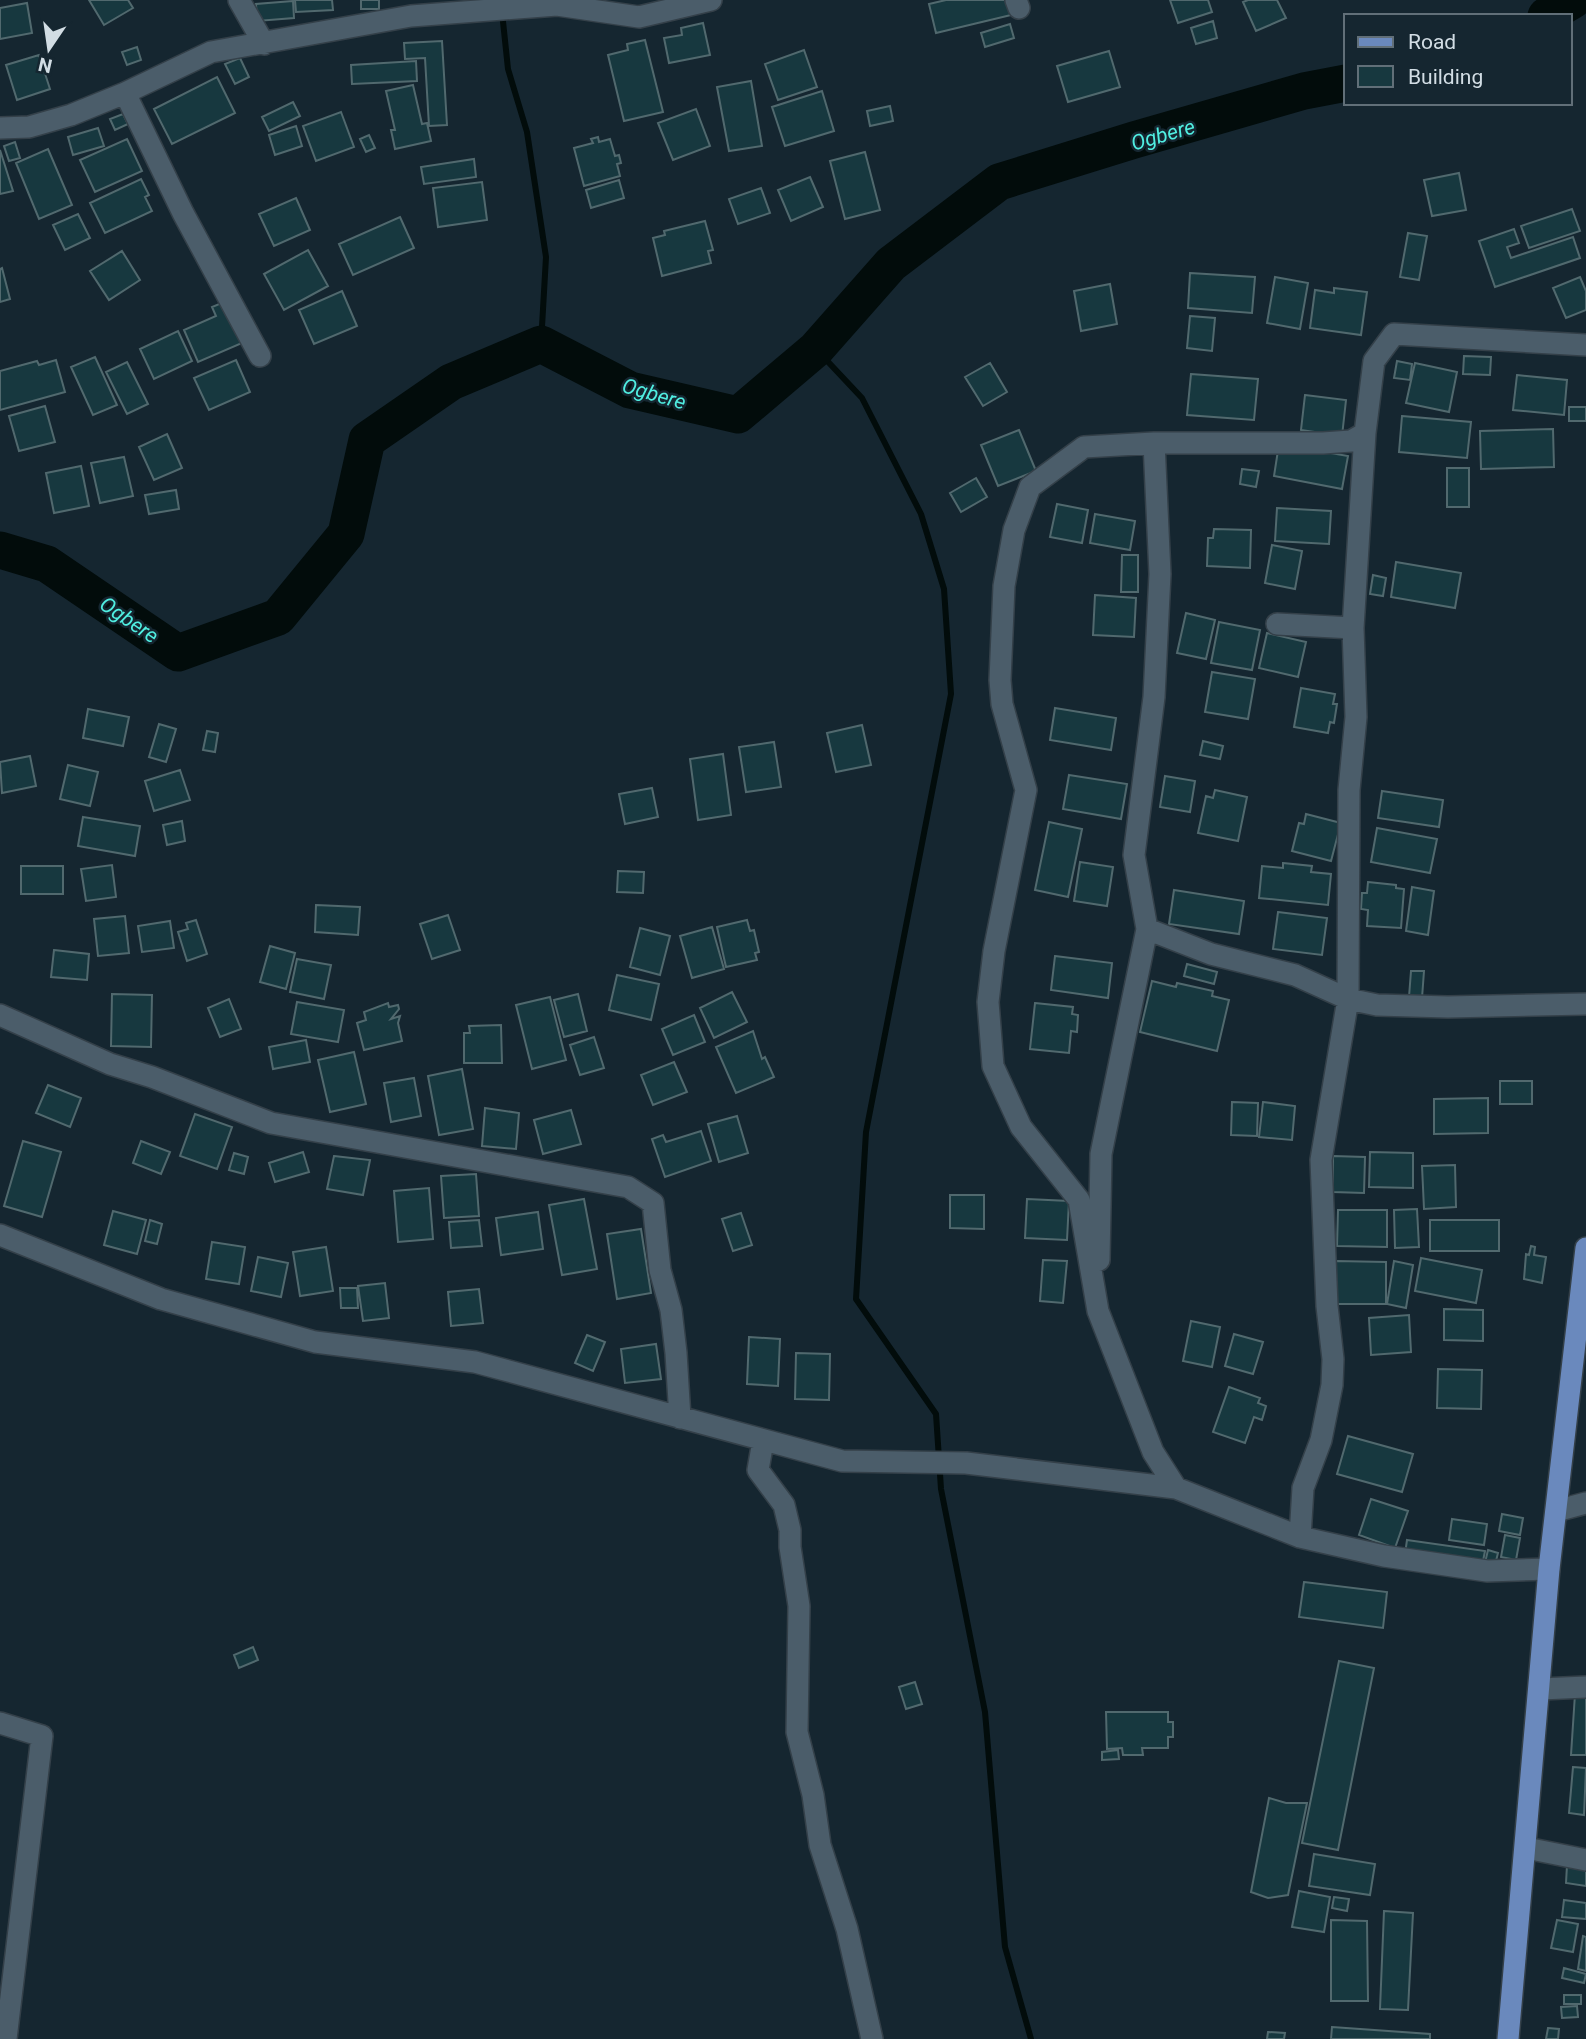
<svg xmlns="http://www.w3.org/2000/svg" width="1586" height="2039" viewBox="0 0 1586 2039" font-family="Roboto,sans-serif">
	<rect width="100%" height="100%" fill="#152630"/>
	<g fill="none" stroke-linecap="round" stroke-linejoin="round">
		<path stroke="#020c0b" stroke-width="6" d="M502,12L508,69L527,132L546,257L541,344
			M816,349L862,398L921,514L944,589L951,694L866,1132L856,1299L936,1414L941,1489L985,1712L1005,1947L1031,2039"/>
		<path stroke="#020c0b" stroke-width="37" d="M1546,16L1573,0
			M0,550L47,564L178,653L278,617L346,534L367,440L451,382L541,344L630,390L738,415L816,349L891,264L999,182L1134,140L1304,91L1346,83"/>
	</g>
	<path fill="#17383f" stroke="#51696e" stroke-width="2" d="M89,0H128L133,8L104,25Z
		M295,0H332L333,10L296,12Z
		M361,0H379V9H361Z
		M946,0H1007L1011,15L936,33L929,4Z
		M1170,0H1208L1212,12L1178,23Z
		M1248,0H1277L1286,18L1256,31L1243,2Z
		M293,1L294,18L257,21L256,4Z
		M27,3L32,33L0,39V8Z
		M1213,21L1217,38L1196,44L1191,28Z
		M703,23L710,55L669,63L664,38L682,35L681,28Z
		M1010,24L1014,38L985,47L981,33Z
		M645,40L663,112L624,121L608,55L628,50L627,44Z
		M442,41L447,125L429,126L425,58L405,59L404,43Z
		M137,47L141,60L127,65L122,52Z
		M804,50L817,87L778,100L765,64Z
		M1109,51L1120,87L1068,102L1057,66Z
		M39,55L50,89L17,100L6,65Z
		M240,58L249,77L235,84L225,64Z
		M416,61L417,81L352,84L351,65Z
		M217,77L235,113L172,144L154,109Z
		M751,81L762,146L729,151L717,87Z
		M413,85L422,124L427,123L431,141L395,149L391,130H395L386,91Z
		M822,91L834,131L785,146L772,107Z
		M293,102L300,116L269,131L262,117Z
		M890,106L893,121L870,126L867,111Z
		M696,109L710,146L673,160L658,123Z
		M341,112L354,147L316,161L303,126Z
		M123,114L128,124L115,130L110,119Z
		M296,126L302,146L275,155L269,135Z
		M98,128L104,146L73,155L68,137Z
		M369,135L375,148L366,152L360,139Z
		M598,137L599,142L610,139L615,156L619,155L621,163L617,164L620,176L584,186L574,148L593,143L591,139Z
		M127,139L142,171L95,192L80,160Z
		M15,142L20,158L9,161L4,146Z
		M48,149L72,205L39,219L16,163Z
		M0,150L13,191L0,194Z
		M865,152L880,210L845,219L830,161Z
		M474,159L476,177L424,184L421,167Z
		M1459,173L1466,210L1432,216L1424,180Z
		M810,177L823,207L791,221L778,190Z
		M141,179L149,195L145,197L152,211L105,233L90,203Z
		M619,180L624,198L591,208L586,190Z
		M482,182L487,220L438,227L433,188Z
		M761,188L770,213L738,224L729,199Z
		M296,198L310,230L274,246L259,214Z
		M1572,209L1580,231L1529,248L1521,226Z
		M78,214L90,238L65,250L53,225Z
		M400,217L414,248L353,275L339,244Z
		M705,221L713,250L708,251L711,263L662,276L653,238L665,235L664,231Z
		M1514,229L1519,243L1507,247L1511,258L1573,237L1580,258L1495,287L1479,241Z
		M1408,233L1427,236L1419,280L1400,277Z
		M308,250L328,286L284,310L264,274Z
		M122,251L140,280L109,300L90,271Z
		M2,268L10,299L0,302V269Z
		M1190,273L1255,277L1252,313L1188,308Z
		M1275,277L1308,283L1300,329L1267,323Z
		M1580,277L1586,291V310L1566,318L1553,288Z
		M1110,284L1117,324L1081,331L1074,291Z
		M1334,288L1367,292L1361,335L1310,328L1315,290L1334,293Z
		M342,291L357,326L314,344L299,310Z
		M224,302L242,343L198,362L184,330L216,316L212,307Z
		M1190,316L1215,318L1212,351L1187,348Z
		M178,331L192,361L154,379L140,349Z
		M1464,356L1491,357L1490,375L1463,374Z
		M95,357L117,405L93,415L71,367Z
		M56,360L65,392L0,410V371L37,361L39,365Z
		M236,360L250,392L209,410L194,378Z
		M1397,361L1412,364L1410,380L1394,378Z
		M127,362L148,404L127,414L106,372Z
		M990,363L1007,392L983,406L965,377Z
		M1415,363L1457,372L1449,412L1406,403Z
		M1191,374L1258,379L1254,420L1187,415Z
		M1517,375L1567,380L1564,415L1513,410Z
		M1305,395L1346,400L1342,436L1301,430Z
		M45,406L55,442L19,451L9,416Z
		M1569,407H1586V421H1569Z
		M1402,416L1471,422L1467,458L1399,452Z
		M1553,429L1554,467L1481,469L1480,431Z
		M1019,430L1036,471L998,486L981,445Z
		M167,434L182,468L154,480L139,447Z
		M1279,444L1348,456L1342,489L1274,476Z
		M124,457L133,496L100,503L91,463Z
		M81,466L89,506L54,513L46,473Z
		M1447,468H1469V507H1447Z
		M1242,469L1259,471L1256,487L1240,484Z
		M976,478L987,497L961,512L950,493Z
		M176,490L179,509L149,514L145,495Z
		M1057,504L1088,510L1082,543L1050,537Z
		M1277,508L1331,511L1329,544L1275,541Z
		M1095,514L1135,521L1130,550L1090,543Z
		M1214,529L1251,530L1250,568L1207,566L1208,538H1213Z
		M1272,545L1302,551L1295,589L1265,583Z
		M1122,555H1138V592H1121Z
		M1396,562L1461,573L1455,608L1391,597Z
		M1373,575L1386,578L1383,596L1370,594Z
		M1095,595L1136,598L1134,637L1093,635Z
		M1186,613L1215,620L1206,659L1177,653Z
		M1219,622L1260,630L1252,670L1211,663Z
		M1267,633L1306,642L1298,677L1259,668Z
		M1212,672L1255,679L1248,719L1205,712Z
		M1301,688L1335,694L1333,704H1337L1334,723L1330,722L1328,733L1294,727Z
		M1055,708L1116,718L1111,750L1050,740Z
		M88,709L129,717L123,746L83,738Z
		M159,724L176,729L166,762L149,757Z
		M862,725L871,765L836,772L827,733Z
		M207,731L218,733L215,752L203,750Z
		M1203,741L1223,746L1220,759L1200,755Z
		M774,742L781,787L746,792L739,747Z
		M723,754L731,815L698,820L690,759Z
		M30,756L36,786L2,793L0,762Z
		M68,765L98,772L90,806L60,799Z
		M180,770L190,800L154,811L145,781Z
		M1069,775L1127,784L1121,819L1063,809Z
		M1165,776L1195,781L1190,812L1160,807Z
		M652,788L658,817L625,824L619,794Z
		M1215,790L1247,797L1238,841L1198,833L1206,796L1213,798Z
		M1382,791L1443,800L1439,827L1378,818Z
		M1306,814L1341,823L1331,861L1292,851L1299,823L1304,824Z
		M83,817L140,826L135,856L78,846Z
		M182,821L185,841L167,845L163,825Z
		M1049,822L1082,829L1068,897L1035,890Z
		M1377,828L1437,839L1430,873L1371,862Z
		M1080,862L1113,867L1107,906L1074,901Z
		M1283,863L1312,866L1311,872L1331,874L1328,905L1259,898L1262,866L1283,868Z
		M112,865L116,897L86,901L81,869Z
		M21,866H63V894H21Z
		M618,871L644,872L643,893L617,892Z
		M1368,882L1396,885V888L1404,889L1401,928L1367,926L1368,910L1361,909L1362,893H1367Z
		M1412,887L1434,891L1428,935L1406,931Z
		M1174,890L1244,901L1239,934L1169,924Z
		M316,905L360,907L358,935L315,932Z
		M1278,912L1327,918L1322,955L1273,949Z
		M448,915L460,950L432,959L420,924Z
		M125,916L129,953L98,956L94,919Z
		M196,920L207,954L187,961L178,932L188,929L186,923Z
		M747,920L750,931L754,930L759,952L755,953L757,960L726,967L717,927Z
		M170,921L174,948L142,952L138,926Z
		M712,927L724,969L692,978L680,936Z
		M640,928L670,936L660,975L630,967Z
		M270,946L295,953L286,989L260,982Z
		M54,950L89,954L87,980L51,977Z
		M1055,956L1112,963L1108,998L1051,990Z
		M297,959L331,965L324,999L290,992Z
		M1187,964L1217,972L1214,984L1184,976Z
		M1411,971H1424L1422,998L1409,997Z
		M617,975L659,984L651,1020L609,1010Z
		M1152,981L1176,987L1177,983L1213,991L1212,996L1229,1000L1217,1051L1140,1032Z
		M732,992L747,1022L714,1038L700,1008Z
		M112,994L152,995L151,1047L111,1046Z
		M578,994L587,1031L564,1037L554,1000Z
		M550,997L566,1060L532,1069L516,1005Z
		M229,999L241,1029L220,1037L208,1008Z
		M297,1002L344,1010L338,1042L291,1034Z
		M388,1003L389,1007L398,1005L399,1009L391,1019L400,1016L398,1023L402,1041L364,1050L357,1023L366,1020L364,1012Z
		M1035,1003L1073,1007L1072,1014L1078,1015L1077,1032L1071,1031L1069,1053L1030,1049Z
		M694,1015L705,1042L673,1055L662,1029Z
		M501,1025L502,1063H464V1033H470L469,1026Z
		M753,1031L762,1059L765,1057L774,1077L736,1093L716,1047Z
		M594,1037L604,1068L580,1075L570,1045Z
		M306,1040L310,1062L273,1069L269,1047Z
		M354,1052L366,1104L330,1112L318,1060Z
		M674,1062L687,1092L653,1105L641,1075Z
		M462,1069L473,1129L439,1135L428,1076Z
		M414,1078L421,1116L391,1122L384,1083Z
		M1500,1081H1532V1104H1500Z
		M48,1085L81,1098L70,1127L36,1113Z
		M1488,1098V1133L1434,1134V1099Z
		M1232,1102L1258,1103L1257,1136L1231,1135Z
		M1263,1102L1295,1106L1292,1140L1259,1137Z
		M485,1108L519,1113L516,1149L482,1146Z
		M571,1110L581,1144L543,1154L534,1120Z
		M195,1114L232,1127L217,1169L180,1156Z
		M737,1116L748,1153L719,1162L708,1124Z
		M701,1131L711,1161L665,1177L652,1139L663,1135L666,1142Z
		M23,1141L61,1152L42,1217L4,1206Z
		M141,1141L170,1152L161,1174L133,1163Z
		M303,1152L309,1172L275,1182L269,1163Z
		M1370,1152L1413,1153V1188L1369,1187Z
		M234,1153L248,1157L244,1174L229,1170Z
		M334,1156L370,1160L363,1195L327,1189Z
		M1333,1156L1365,1157L1364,1193L1333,1192Z
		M1455,1165L1456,1207L1424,1209L1422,1166Z
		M476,1174L479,1216L444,1218L441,1176Z
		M429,1188L433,1239L398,1242L394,1191Z
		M950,1195H984V1229L950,1228Z
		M584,1199L597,1269L562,1275L549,1205Z
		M1027,1199L1069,1201L1067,1240L1025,1238Z
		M1417,1209L1419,1247L1395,1248L1394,1210Z
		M1338,1210H1387V1247L1337,1246Z
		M113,1211L146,1220L137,1254L104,1245Z
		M538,1212L543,1249L501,1255L496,1218Z
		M741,1213L752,1245L733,1251L722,1219Z
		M150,1220L162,1224L157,1244L145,1241Z
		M479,1220L482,1246L451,1248L449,1222Z
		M1430,1220H1499V1251H1430Z
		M641,1229L651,1293L617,1299L607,1234Z
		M212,1242L245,1247L239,1284L206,1279Z
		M1531,1246L1535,1247L1534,1255L1546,1257L1542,1283L1524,1279L1526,1254L1529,1255Z
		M326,1247L333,1291L300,1296L293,1252Z
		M258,1257L288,1263L281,1297L251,1291Z
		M1421,1258L1482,1270L1476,1303L1415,1291Z
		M1043,1260L1067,1261L1063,1303L1040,1301Z
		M1336,1261L1386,1262V1304H1332Z
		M1394,1261L1413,1265L1406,1308L1387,1304Z
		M385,1283L389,1318L363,1321L358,1286Z
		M340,1288H357L358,1308H341Z
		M479,1289L483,1323L451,1326L448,1292Z
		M1444,1309L1483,1310V1341L1444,1340Z
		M1409,1315L1411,1352L1371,1355L1369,1318Z
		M1191,1321L1220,1327L1212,1367L1183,1361Z
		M1234,1334L1263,1342L1253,1374L1225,1366Z
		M587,1335L605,1342L593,1371L575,1363Z
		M749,1337L780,1339L778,1386L747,1384Z
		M656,1344L661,1379L625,1383L621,1349Z
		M796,1353L830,1354L829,1400L795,1399Z
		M1438,1369L1482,1370L1481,1409L1437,1408Z
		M1229,1387L1260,1398L1258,1403L1266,1406L1262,1420L1254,1417L1245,1443L1213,1432Z
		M1348,1436L1413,1454L1402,1492L1337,1474Z
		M1371,1499L1408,1511L1395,1548L1359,1535Z
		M1502,1514L1523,1518L1520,1535L1499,1531Z
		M1452,1519L1487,1524L1484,1545L1449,1540Z
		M1505,1535L1520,1538L1516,1560L1501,1557Z
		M1407,1540L1485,1551L1482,1566L1405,1554Z
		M1488,1550L1498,1553L1494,1569L1484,1567Z
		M1304,1582L1387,1592L1383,1628L1299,1617Z
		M253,1647L258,1660L239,1668L234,1655Z
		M1339,1661L1374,1668L1338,1850L1302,1843Z
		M915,1682L922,1704L906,1709L899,1687Z
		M1575,1694H1586V1755H1571Z
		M1106,1712H1168V1722H1173V1737H1168V1748H1142L1143,1755H1123L1122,1748L1107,1749Z
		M1118,1750L1119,1759L1102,1760V1752Z
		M1573,1767L1586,1768L1584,1815L1569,1813Z
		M1269,1798L1286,1803H1307L1288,1895L1268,1898L1251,1892Z
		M1314,1854L1375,1864L1370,1895L1309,1886Z
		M1567,1865L1586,1867V1886L1566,1883Z
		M1299,1891L1330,1897L1324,1932L1292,1927Z
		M1334,1897L1349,1899L1347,1911L1332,1908Z
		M1564,1900L1586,1903V1919L1562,1917Z
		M1384,1911L1413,1913L1408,2010L1380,2009Z
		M1331,1920L1367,1921L1368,2001H1331Z
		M1557,1920L1578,1924L1573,1952L1551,1948Z
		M1583,1936L1586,1937V1971L1578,1969Z
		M1564,1968L1586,1974L1584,1983L1562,1978Z
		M1564,1995H1581V2004H1564Z
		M1577,2006L1578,2017L1562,2018L1561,2007Z
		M1332,2027L1430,2034V2039H1331Z
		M1548,2028L1559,2029L1558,2039H1546Z
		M1268,2032L1285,2033L1284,2039H1267Z"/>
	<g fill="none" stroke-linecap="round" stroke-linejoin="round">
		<g stroke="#344049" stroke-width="24">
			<path id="minor" d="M239,0L264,44
				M1016,0L1019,8
				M125,93L183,213L260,356
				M0,128L29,127L71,115L125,93L211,52L411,16L557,5L639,17L711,0
				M1154,443L1160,574L1154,697L1134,855L1147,929L1211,954L1295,975L1348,999L1377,1005L1448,1007L1586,1004
				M1277,624L1353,628L1365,433L1374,361L1394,334L1586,345
				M0,1015L110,1064L152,1077L271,1123L628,1187L653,1203L660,1270L671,1310L676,1353L680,1418
				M0,1235L161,1299L315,1342L475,1362L842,1461L966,1463L1176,1488L1300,1537L1384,1556L1487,1571L1549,1569
				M1099,1260L1101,1154L1147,929
				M763,1441L758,1470L784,1505L790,1530V1547L799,1606L797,1732L813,1795L820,1845L847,1929L872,2039
				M1176,1488L1153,1452L1098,1311L1079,1200L1021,1127L993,1066L988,1002L994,951L1026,790L1002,704L1000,680L1004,586L1014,530L1030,487L1084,447L1154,443H1323L1351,441L1365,433
				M1556,1511L1586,1503
				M1300,1537L1303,1488L1321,1440L1332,1385L1333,1359L1327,1306L1321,1160L1348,999L1349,790L1356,717L1353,628
				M1541,1689L1586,1687
				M0,1723L42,1736L6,2039
				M1526,1848L1586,1860"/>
		</g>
		<g stroke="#344049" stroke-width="24">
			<path id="major" d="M1508,2039L1549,1569L1586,1248"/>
		</g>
		<use href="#minor" stroke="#4b5d6a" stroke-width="21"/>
		<use href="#major" stroke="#6a89bd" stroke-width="21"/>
	</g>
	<g text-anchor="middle" stroke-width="5" stroke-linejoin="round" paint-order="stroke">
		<g font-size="21" font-style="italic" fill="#50eee1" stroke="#152630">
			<text transform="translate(1163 135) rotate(-16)" y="7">Ogbere</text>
			<text transform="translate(654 394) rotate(16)" y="7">Ogbere</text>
			<text transform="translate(129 620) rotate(34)" y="7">Ogbere</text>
		</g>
	</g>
	<rect x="1344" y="14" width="228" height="91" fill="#152630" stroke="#616f78" stroke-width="2"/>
	<rect x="1358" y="37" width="35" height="10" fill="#6a89bd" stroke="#616f78" stroke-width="2"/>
	<text x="1408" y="49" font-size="21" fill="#d2dde4">Road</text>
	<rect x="1358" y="66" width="35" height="21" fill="#17383f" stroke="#616f78" stroke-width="2"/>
	<text x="1408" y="84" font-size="21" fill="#d2dde4">Building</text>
	<g transform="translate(49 49) rotate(193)" stroke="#152630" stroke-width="5" paint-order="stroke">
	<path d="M0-5L12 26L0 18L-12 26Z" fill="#d2dde4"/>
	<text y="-10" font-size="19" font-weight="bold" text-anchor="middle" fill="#d2dde4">N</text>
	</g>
</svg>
